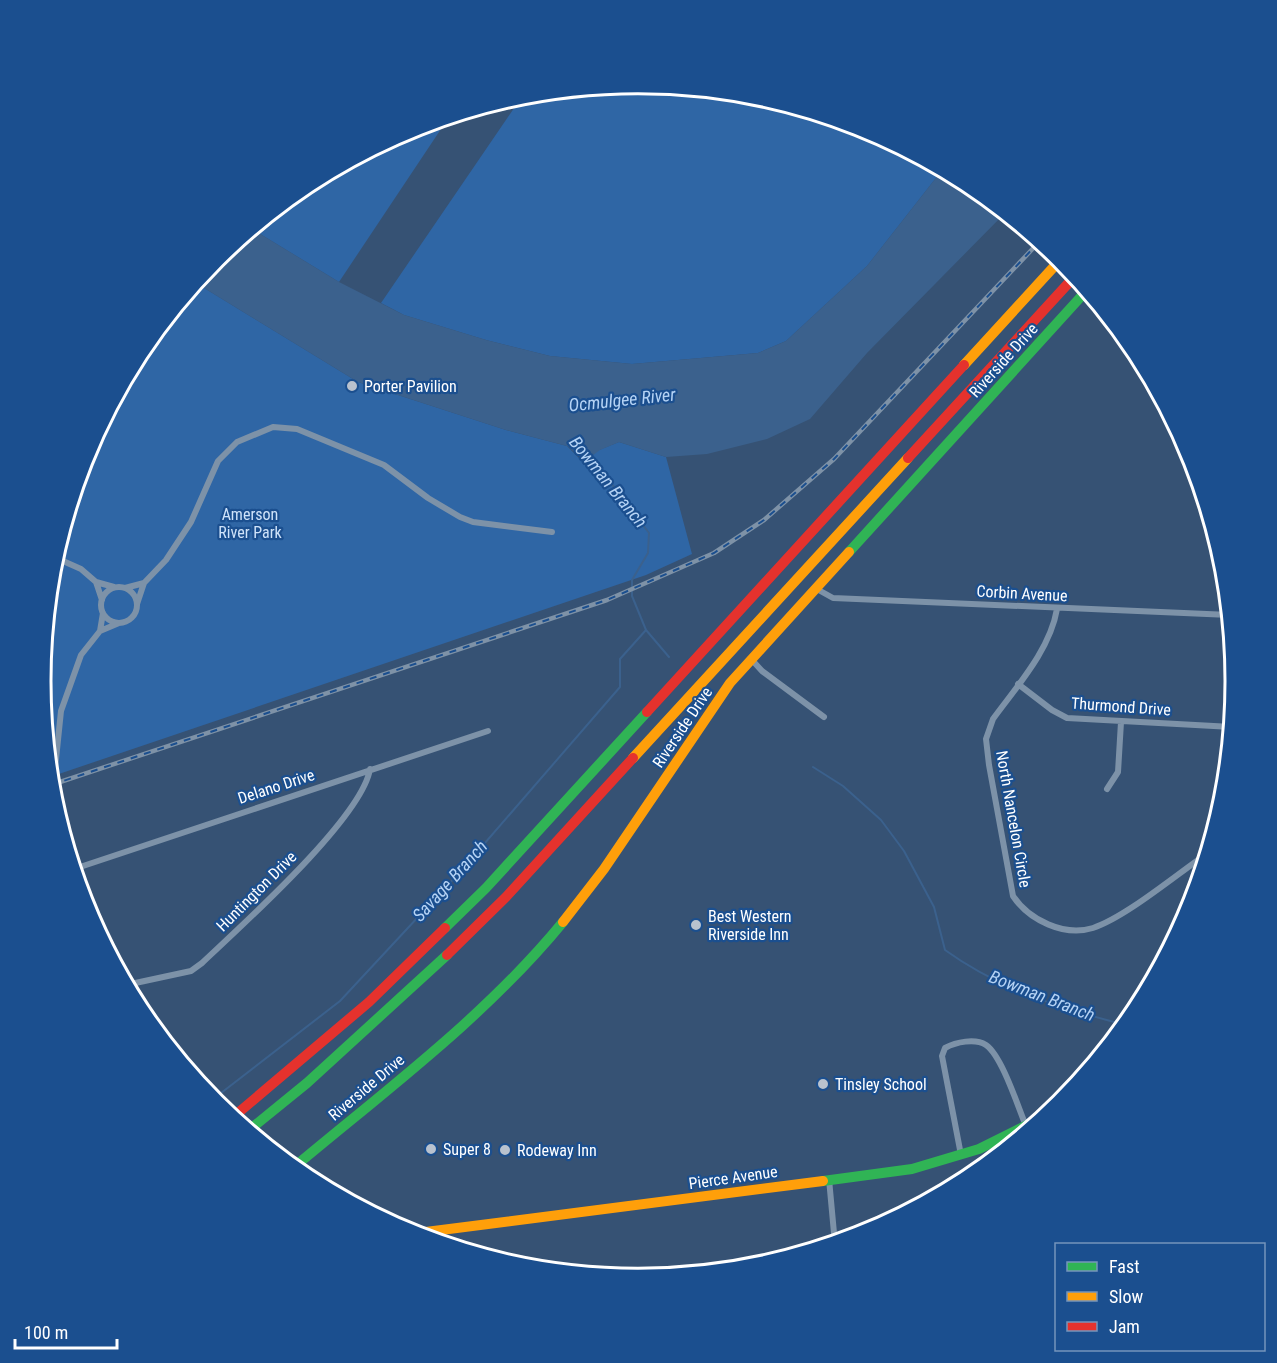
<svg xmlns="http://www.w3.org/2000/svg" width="1277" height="1363" viewBox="0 0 1277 1363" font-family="'Roboto Condensed',sans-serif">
	<rect width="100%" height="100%" fill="#365274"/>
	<path fill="#2f66a5" d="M639,84L755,95L868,129L943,169L867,266L786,341L758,353L632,364L550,356L486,340L404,315L381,303L523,95Z
		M449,117L339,282L252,229L307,184L410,129Z
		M196,283L358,382L506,430L567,446L579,458L619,442L666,457L692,554L646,575L50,777L41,681L52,564L86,452L141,349Z"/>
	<path fill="#3b618d" d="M943,169L971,184L1005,213L867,353L810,419L767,439L707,454L666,457L619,442L600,450L585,461L567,446L506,430L358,382L196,283L216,258L252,229L339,282L404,315L486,340L550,356L632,364L758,353L786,341L867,266Z"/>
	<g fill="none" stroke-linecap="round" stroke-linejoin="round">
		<path stroke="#3b618d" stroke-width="2" d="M589,454L649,533L648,553L632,580V596L646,630L669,657
			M813,767L843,786L881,820L904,851L934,907L945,950C999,989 1062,1009 1126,1025
			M212,1100L340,1001L459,873L620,687V659L646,630"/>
		<path stroke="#7d92a8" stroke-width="6" d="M54,557L81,569L96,582L114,587
			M96,582L102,600
			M101 605a18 18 0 1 1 36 0a18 18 0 1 1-36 0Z
			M125,588L144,583
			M815,588L833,598L1230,615
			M137,604L144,583L166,560L191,522L218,461L237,442L273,427L297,429L384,465L428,498L460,517L473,522L552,532
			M1057,609C1050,650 1017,686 993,719L986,739L989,765L1013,896C1029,920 1064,937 1093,928C1126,917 1177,874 1208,853
			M100,631L119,623
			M752,660L762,671L824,717
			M1018,684L1052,710L1067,718L1232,727
			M1107,789L1118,772L1121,722
			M59,821L55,769L61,711L81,655L100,631L103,613
			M74,869L488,731
			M126,985L191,971L202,963C241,926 362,818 370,769
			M961,1155L942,1056L945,1048C956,1042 975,1038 986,1045C1002,1056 1018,1107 1026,1126
			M829,1179L835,1244"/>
		<path stroke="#30b455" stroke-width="10" d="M849,552L1087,290
			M445,928L486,888L647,712
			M248,1131L307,1083L447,955
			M293,1168C386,1090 486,1016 563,922
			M823,1181L912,1169L979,1149L1051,1113"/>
		<path stroke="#ff9f0a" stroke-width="10" d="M964,365L1061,259
			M633,758L908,458
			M563,922L604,869L730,683L849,552
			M410,1234L823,1181"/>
		<path stroke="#e5322d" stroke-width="10" d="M908,458L1075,276
			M647,712L964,365
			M447,955L506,897L633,758
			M232,1118L369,1002L445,928"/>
		<g stroke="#7e92a7" stroke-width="4.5">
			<path id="rail" d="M51,785L607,600L714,553L764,520L834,459L1040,241"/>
		</g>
		<use href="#rail" stroke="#1b4f8f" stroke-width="2" stroke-dasharray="7" stroke-linecap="butt"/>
	</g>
	<g fill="#b9c2ce" stroke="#1b4f8f" stroke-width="2">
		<circle cx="352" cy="386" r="6"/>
		<circle cx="696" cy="925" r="6"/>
		<circle cx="823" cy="1084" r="6"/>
		<circle cx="431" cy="1149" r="6"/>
		<circle cx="505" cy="1150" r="6"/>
	</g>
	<g text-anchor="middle" stroke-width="4.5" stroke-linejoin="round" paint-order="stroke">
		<g font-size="16" fill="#fff" stroke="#1b4f8f">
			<text transform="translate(1003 360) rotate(-48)" y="6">Riverside Drive</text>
			<text transform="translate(1022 593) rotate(3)" y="6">Corbin Avenue</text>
			<text transform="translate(1121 706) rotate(4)" y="6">Thurmond Drive</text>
			<text transform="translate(682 727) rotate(-56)" y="6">Riverside Drive</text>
			<text transform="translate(276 786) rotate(-18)" y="6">Delano Drive</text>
			<text transform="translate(1014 819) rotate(80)" y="6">North Nancelon Circle</text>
			<text transform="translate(256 891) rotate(-45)" y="6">Huntington Drive</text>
			<text transform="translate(366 1087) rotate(-40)" y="6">Riverside Drive</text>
			<text transform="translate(733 1177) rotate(-8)" y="6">Pierce Avenue</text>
		</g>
		<g font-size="16" fill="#fff" stroke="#1b4f8f" text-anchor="start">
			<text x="364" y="392">Porter Pavilion</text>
			<text x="708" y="922">Best Western<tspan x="708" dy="18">Riverside Inn</tspan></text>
			<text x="835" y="1090">Tinsley School</text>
			<text x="443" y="1155">Super 8</text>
			<text x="517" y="1156">Rodeway Inn</text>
		</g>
		<g font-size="16" fill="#cfe3fa" stroke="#1b4f8f">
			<text x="250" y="520">Amerson<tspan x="250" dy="18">River Park</tspan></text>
		</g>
		<g font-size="18" font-style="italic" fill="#b5d3f5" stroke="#1b4f8f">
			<text transform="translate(622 400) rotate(-6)" y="6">Ocmulgee River</text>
			<text transform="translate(608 482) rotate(51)" y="6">Bowman Branch</text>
			<text transform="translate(450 881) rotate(-48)" y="6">Savage Branch</text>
			<text transform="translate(1042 996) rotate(21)" y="6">Bowman Branch</text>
		</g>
	</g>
	<path d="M0 0H1277V1363H0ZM51 681a587 587 0 1 1 1174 0a587 587 0 1 1-1174 0Z" fill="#1b4f8f" fill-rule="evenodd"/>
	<path fill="none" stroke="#fff" stroke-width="3" d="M51 681a587 587 0 1 1 1174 0a587 587 0 1 1-1174 0Z"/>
	<rect x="1055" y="1243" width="210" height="108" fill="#1b4f8f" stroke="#7695bc" stroke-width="1.5"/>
	<rect x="1067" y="1262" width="30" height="9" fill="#30b455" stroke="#7695bc" stroke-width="1.5"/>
	<text x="1109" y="1273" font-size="18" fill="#ffffff">Fast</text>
	<rect x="1067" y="1292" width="30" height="9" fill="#ff9f0a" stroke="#7695bc" stroke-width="1.5"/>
	<text x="1109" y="1303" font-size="18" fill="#ffffff">Slow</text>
	<rect x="1067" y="1322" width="30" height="9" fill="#e5322d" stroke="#7695bc" stroke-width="1.5"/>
	<text x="1109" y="1333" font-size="18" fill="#ffffff">Jam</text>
	<path d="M15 1339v9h102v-9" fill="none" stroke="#ffffff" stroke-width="3"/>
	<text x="24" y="1339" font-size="18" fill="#ffffff" stroke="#1b4f8f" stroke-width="4.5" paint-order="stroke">100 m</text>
</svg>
